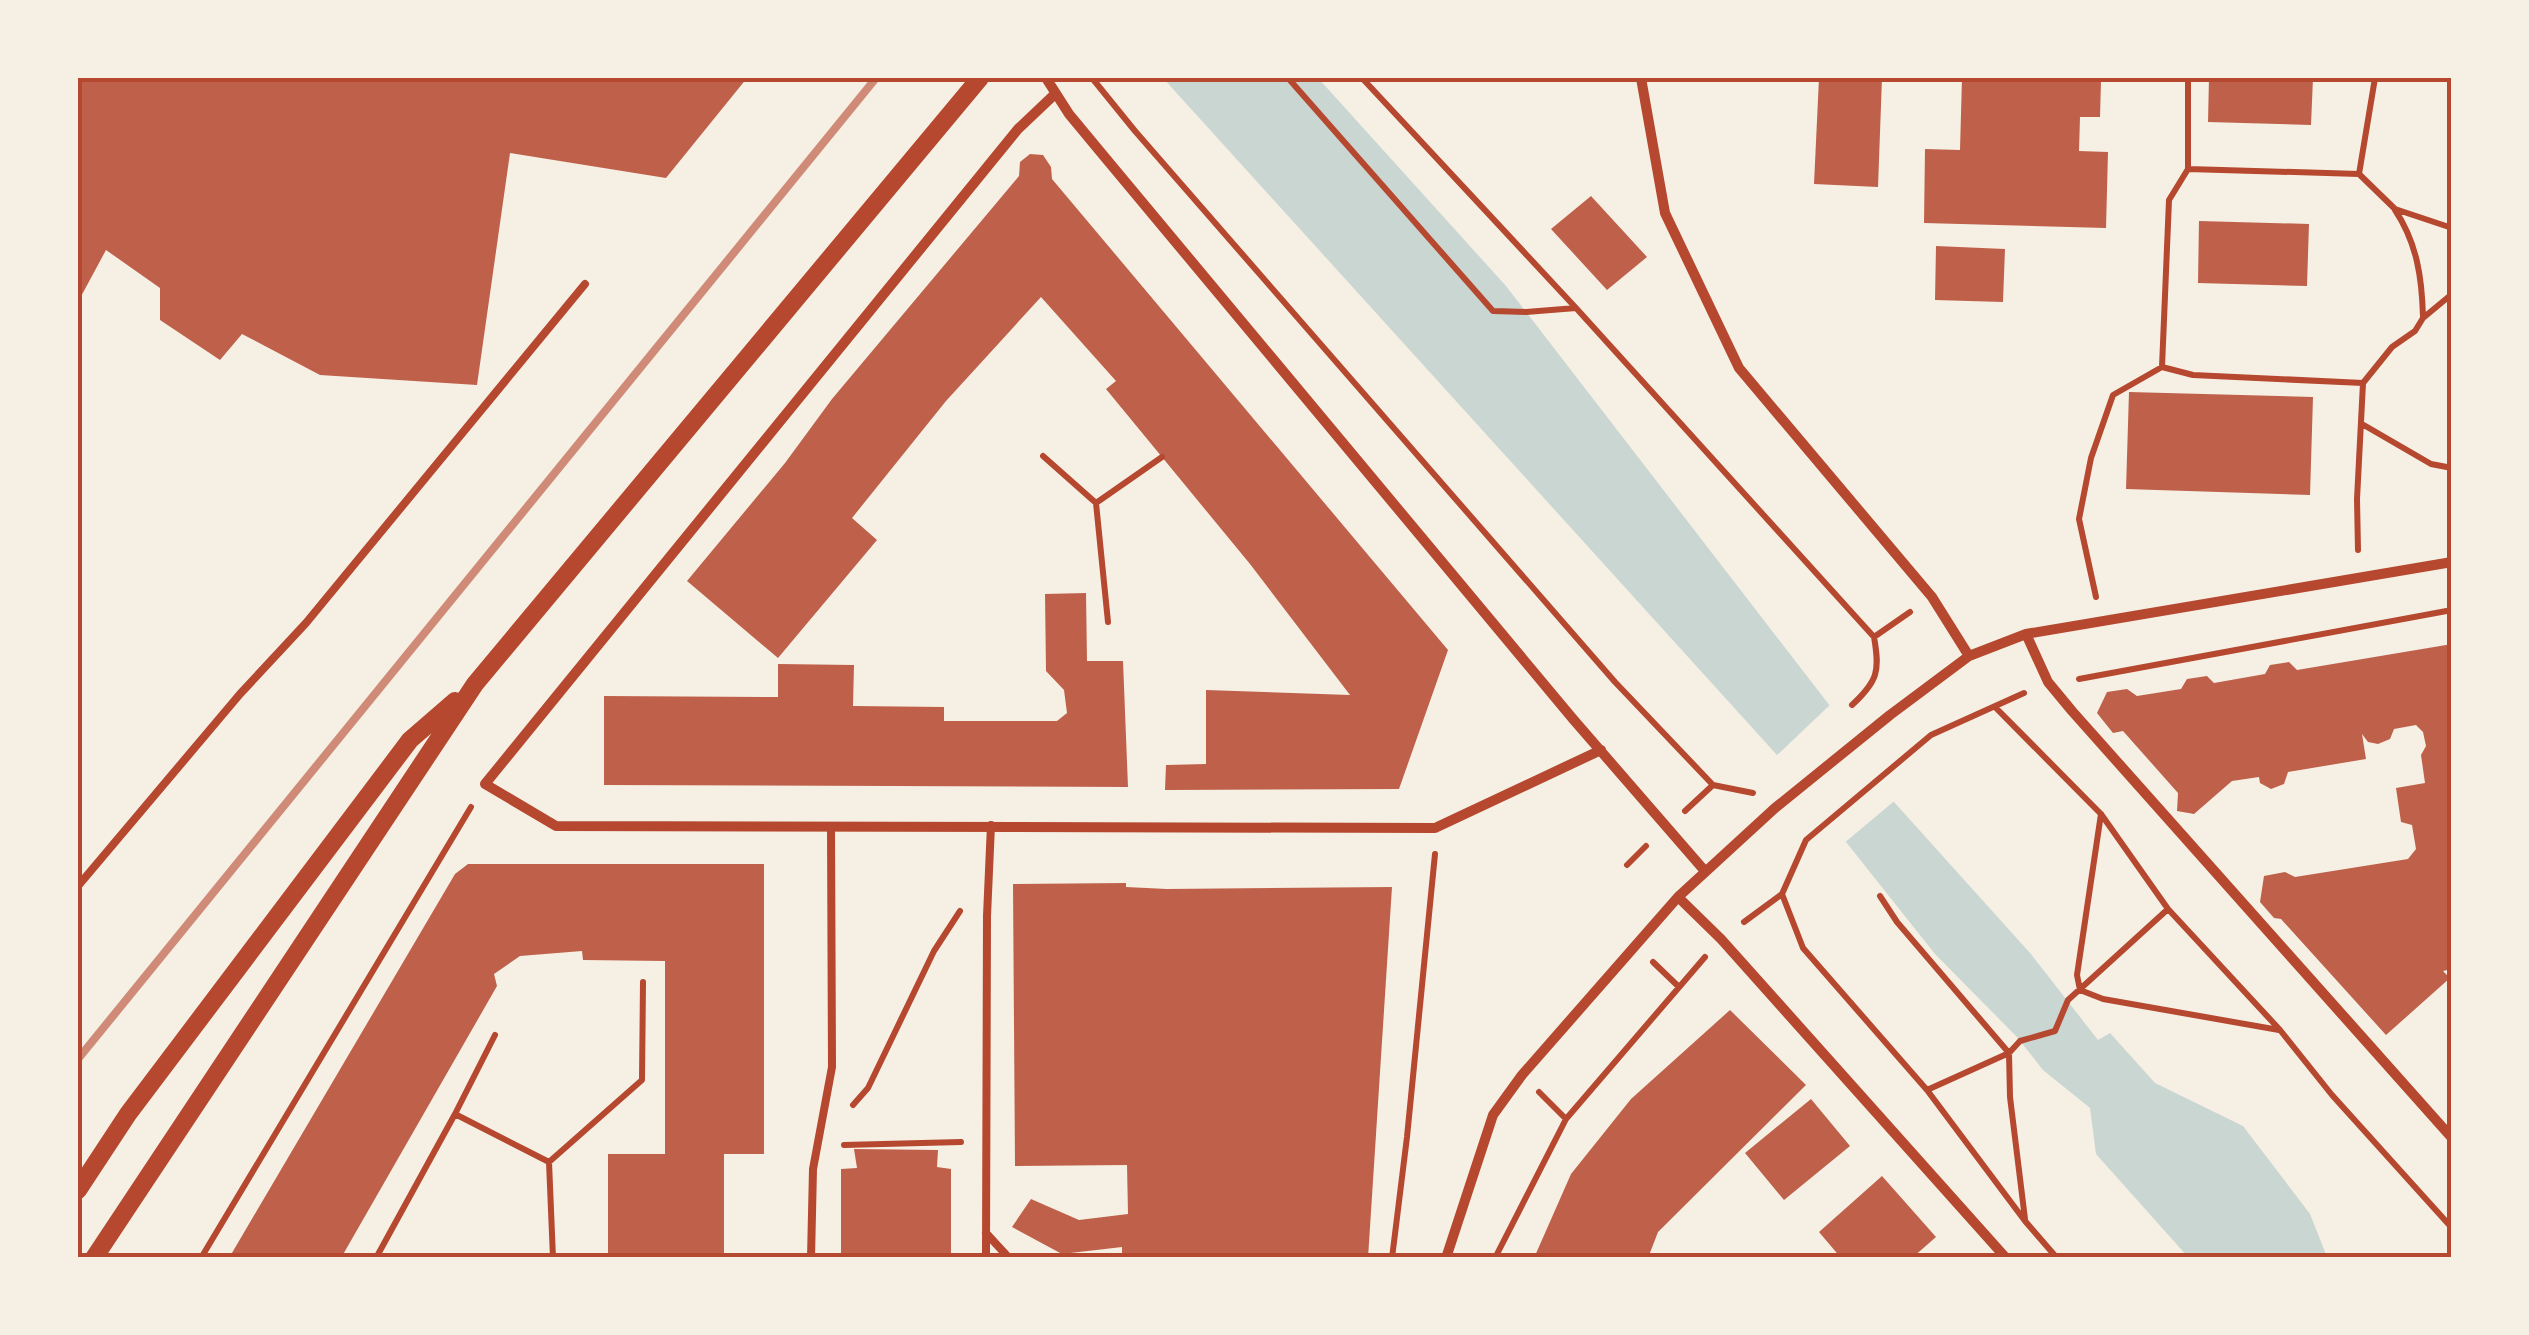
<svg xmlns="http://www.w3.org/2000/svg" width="2529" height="1335" viewBox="0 0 2529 1335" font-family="'Public Sans',sans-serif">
	<rect width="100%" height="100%" fill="#f6efe4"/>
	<path fill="#c9d6d2" d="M1163,78H1318L1506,286L1830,706L1894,802L2030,953L2098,1040L2110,1033L2155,1083L2243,1126L2310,1214L2327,1257H2188L2096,1154L2090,1108L2043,1070L2017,1037L1935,954L1777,755Z"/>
	<path fill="#f6efe4" d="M1833,702L1898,798L1843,844L1773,759Z"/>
	<path fill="#bf614a" d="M81,78H747L666,178L510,153L477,385L320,375L242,334L220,360L160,320V288L106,250L78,302V83Z
		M1819,78H1882L1878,187L1814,184Z
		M1962,78L2101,81L2100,117H2080L2079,151L2108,152L2106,228L1924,223L1925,149L1960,150Z
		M2209,78H2313L2311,125L2208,122Z
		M1030,154L1043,155L1051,167L1052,179L1448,650L1399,789L1165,790L1166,765L1206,764V690L1350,695L1250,564L1106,389L1116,381L1041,297L946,401L852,518L877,540L778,658L687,581L785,463L832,399L1019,176L1020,162Z
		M1591,196L1647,257L1607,290L1551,229Z
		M2199,221L2309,224L2307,286L2198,283Z
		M1936,246L2005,249L2003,302L1935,300Z
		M2129,392L2313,397L2310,495L2126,489Z
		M1086,593L1087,661H1123L1128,787L604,785V696L778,697V664L854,665L853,706L944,707V721H1057L1067,713L1064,690L1046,671L1045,594Z
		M2452,644V969L2443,971L2450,978L2386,1035L2281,919L2274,918L2260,902L2264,876L2285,872L2295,877L2408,859L2416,849L2412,825L2401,822L2396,788L2425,783L2421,755L2426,746L2423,732L2416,725L2394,729L2390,739L2378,744L2368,742L2362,734L2366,759L2288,772L2284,784L2271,789L2260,783L2259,777L2232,781L2194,814L2177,811L2178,793L2123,731L2113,733L2097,713L2107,692L2127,689L2137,696L2181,689L2187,679L2207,676L2214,683L2265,674L2270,665L2289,662L2297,670Z
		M468,864H764V1154H724V1253H751V1258H608V1154H665V961L583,960L582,951L520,956L494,974L497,986L341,1258H229L455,874Z
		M1126,883V887L1167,889L1392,887L1368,1258H1122V1247L1062,1254L1012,1227L1031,1199L1079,1220L1128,1214L1127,1165L1015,1166L1013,884Z
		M1730,1010L1806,1085L1658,1232L1648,1258H1534L1571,1174L1631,1099Z
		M1811,1099L1850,1146L1784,1200L1745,1153Z
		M854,1149L938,1150L937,1167L951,1169V1258H841V1169L857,1168Z
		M1882,1176L1936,1237L1912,1258H1841L1819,1232Z"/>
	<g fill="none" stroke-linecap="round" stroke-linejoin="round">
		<path stroke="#b5482f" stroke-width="6" d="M1092,78L1135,131L1615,682L1713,785L1753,793
			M1288,78L1493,311L1526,312L1576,308
			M1362,78L1576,308L1874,637L1910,612
			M2188,78V169L2359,174L2395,209L2452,228
			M2359,174L2375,78
			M2395,210C2417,243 2422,278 2423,317
			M2162,367L2169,200L2188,169
			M2362,424L2431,464L2452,468
			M1043,456L1096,503
			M2358,550L2357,499L2363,383L2392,347L2415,331L2423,318L2452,294
			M2096,597L2079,519L2091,458L2113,395L2162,367L2193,375L2363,383
			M1108,622L1096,503L1162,457
			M2079,679L2452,610
			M1852,705C1878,681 1880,671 1874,637
			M1995,707L2101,814L2168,909L2280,1030L2332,1095L2452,1228
			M1685,811L1713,785
			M2101,814L2077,975L2080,990L2103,999L2279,1030
			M1627,865L1646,846
			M1782,894L1803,948L1927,1090L2025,1221L2057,1258
			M1880,896L1897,922L2009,1053L2010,1097L2025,1219
			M1744,922L1782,894L1806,840L1931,735L2024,693
			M1653,962L1679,987
			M495,1035L455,1114L549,1162L553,1258
			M1927,1090L2009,1053L2020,1041L2055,1031L2068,1000L2168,909
			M1539,1092L1566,1119
			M853,1105L868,1088L934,951L960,911
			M844,1145L961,1142
			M549,1162L642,1080L643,982
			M201,1258L471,807
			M376,1258L455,1114
			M1392,1258L1407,1137L1435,854
			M1495,1258L1566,1119L1705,957"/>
		<path stroke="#b5482f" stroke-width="8" d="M78,886L240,694L306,623L585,284
			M986,1233L1009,1258
			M811,1258L813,1169L832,1067L831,827
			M986,1258L987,916L991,825"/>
		<path stroke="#b5482f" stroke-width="10" d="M1046,78L1069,114L1103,155L1573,719L1704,870
			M1641,78L1665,213L1739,368L1932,597L1969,656
			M1055,94L1018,129L485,784L556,826L1435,828L1601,750
			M2026,634L2048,682L2072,711L2452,1138
			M1678,897L1721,939L2006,1258
			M1446,1258L1493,1115L1522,1075L1678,897L1775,808L1890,715L1969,656L2026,634L2452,562"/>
		<path stroke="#b5482f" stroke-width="18" d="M78,1190L128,1114L410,740L455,701
			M94,1258L475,684L980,78"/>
		<path stroke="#cf8b77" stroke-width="8" d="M78,1059L876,78"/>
	</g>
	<rect width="2529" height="1335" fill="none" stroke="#f6efe4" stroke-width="160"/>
	<rect x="80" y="80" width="2369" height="1175" fill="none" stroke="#b5482f" stroke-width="4"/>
</svg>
